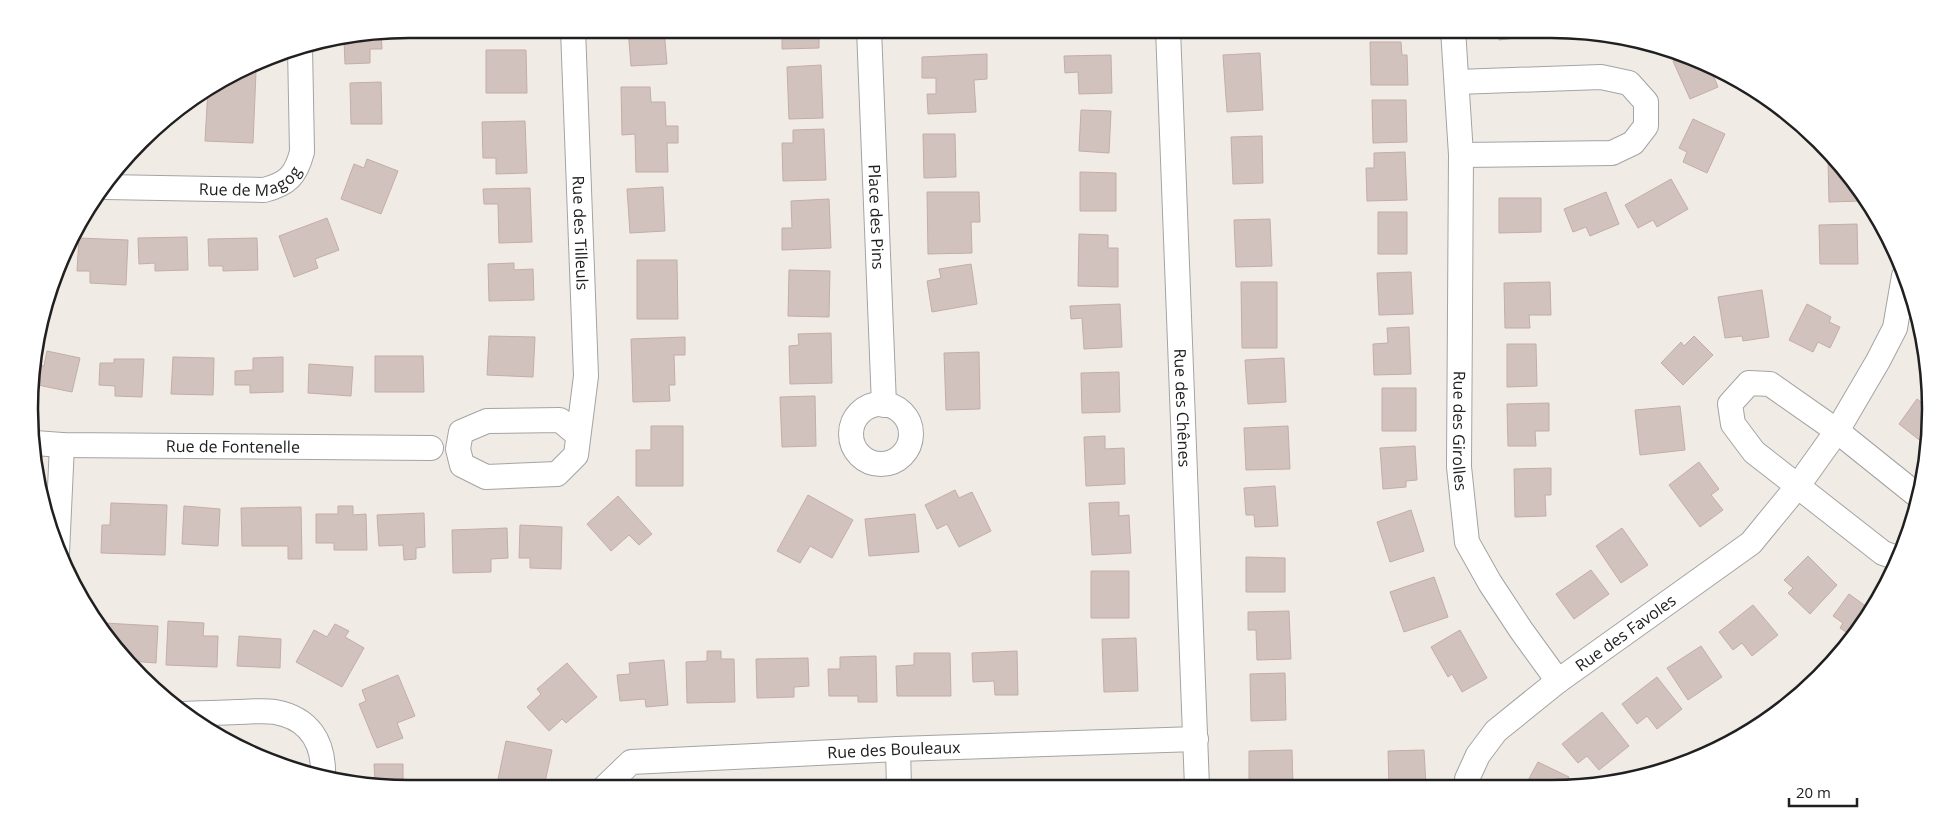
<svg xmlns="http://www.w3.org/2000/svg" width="1959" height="818" viewBox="0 0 1959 818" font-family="'Open Sans',sans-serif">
	<rect width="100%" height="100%" fill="#f1ebe5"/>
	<path fill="#d2c2be" stroke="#c4ada6" d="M479,29H513V37L480,38Z
		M628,29H664L667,64L631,66Z
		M782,29H819V48L782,49Z
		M929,29H963L964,36L929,37Z
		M1077,29H1109V33L1077,32Z
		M1498,29H1540L1541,35L1499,40Z
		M1553,29L1595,36L1594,40L1553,38Z
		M381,33L382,49H370V63L345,64L344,39Z
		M1370,42H1401L1402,55H1407L1408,85H1371Z
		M486,50H526L527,93H486Z
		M1260,53L1263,110L1227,112L1223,55Z
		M987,54V79L974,80L976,112L928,114L927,94H936V78H922V57Z
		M1111,55L1112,93L1079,94L1078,72L1065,73L1064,56Z
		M1686,55L1719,70L1720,72L1713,75L1718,87L1690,99L1673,61Z
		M821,65L823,118L789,119L787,67Z
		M238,71L256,72L253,143L205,141L208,88L219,80Z
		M381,82L382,124H351L350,83Z
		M621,87H650L651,102H665L666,126H678V143H667L668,172H636L635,134L622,135Z
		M1372,100H1406L1407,142L1373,143Z
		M1081,110L1111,111L1109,153L1079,151Z
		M1693,119L1725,134L1707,173L1683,162L1687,152L1679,148Z
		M525,121L527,173L496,174V158H483L482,122Z
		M824,129L826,180L783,181L782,143H793V130Z
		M923,134H955L956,177L924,178Z
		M1262,136L1263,183L1233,184L1231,137Z
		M1405,152L1407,200L1367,201L1366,168H1374V153Z
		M367,159L398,171L381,214L341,199L354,164L364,168Z
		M1828,161H1836L1851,177L1862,194V201L1829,202Z
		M1080,172L1116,173V211H1080Z
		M1671,179L1688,209L1657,227L1653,220L1638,228L1625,205Z
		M663,187L665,231L630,233L627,189Z
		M530,188L532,242L499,243L498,204H484L483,189Z
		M927,192H979L980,222H971L972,253L928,254Z
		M1606,192L1619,224L1590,236L1586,227L1573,232L1564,209Z
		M1499,198H1541V232L1499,233Z
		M829,199L831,248L782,250V228H792L791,201Z
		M1378,212H1407V254H1378Z
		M327,218L339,250L315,259L318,268L294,277L279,236Z
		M1270,219L1272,266L1236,267L1234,220Z
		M1857,224L1858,264H1820L1819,225Z
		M1079,234L1108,235V248H1118V287L1078,286Z
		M187,237L188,270L155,271V263L139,264L138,238Z
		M79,238L128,240L126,285L90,283V271H77Z
		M257,238L258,270L223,271V266H209L208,239Z
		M637,260H677L678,319H637Z
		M514,263V270L533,269L534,300L489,301L488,264Z
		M971,264L977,304L932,312L927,281L941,278L939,269Z
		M789,270L830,271L829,317L788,316Z
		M1411,272L1413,314L1379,315L1377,273Z
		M1241,282H1277V348H1242Z
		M1550,282L1551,315H1529L1530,328H1505L1504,283Z
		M1762,290L1769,337L1743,341L1742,336L1725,338L1718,297Z
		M1120,304L1122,347L1084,349L1082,318L1071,319L1070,306Z
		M1807,304L1831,317L1829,322L1840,327L1830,348L1818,342L1813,352L1789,340Z
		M1409,327L1411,374L1374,375L1373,344L1388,343L1387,328Z
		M831,333L832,383L790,384L789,346L799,345L798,334Z
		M489,336L535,337L533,377L487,375Z
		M1694,336L1713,355L1683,385L1661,363L1681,342L1684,346Z
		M685,337V355H674L675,385H669L670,401L633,402L631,339Z
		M1507,344H1536L1537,386L1507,387Z
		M47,351L80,358L72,392L33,384V364L44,366Z
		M979,352L980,409L946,410L944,353Z
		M375,356H423L424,392H375Z
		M173,357L214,358L213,395L171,394Z
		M283,357V392L250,393V385H235V371L253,370V358Z
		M1284,358L1286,402L1248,404L1245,360Z
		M114,359H144L142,397L115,396V386L99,385L100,363H114Z
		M309,364L353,367L351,396L308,393Z
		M1119,372L1120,412L1082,413L1081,373Z
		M1382,388H1416V431H1382Z
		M815,396L816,446L782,447L780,397Z
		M1917,399L1927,407L1929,404L1927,446L1899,424Z
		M1549,403V431H1535L1536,446H1508L1507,404Z
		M1680,406L1685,450L1640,455L1635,410Z
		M651,426H683V486H636V450H651Z
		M1288,426L1290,469L1246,470L1244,428Z
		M1105,436V449L1124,448L1125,484L1086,486L1084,437Z
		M1415,446L1417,480L1406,481V487L1383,489L1380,448Z
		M1699,462L1719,489L1711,495L1723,510L1700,527L1669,485Z
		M1551,468V495H1545L1546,516L1515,517L1514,469Z
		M1275,486L1278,526L1255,527L1254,515H1246L1244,488Z
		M955,490L959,498L972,492L991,531L959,547L947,524L937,529L925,505Z
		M808,495L853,520L832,558L810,546L800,563L777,551Z
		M618,496L652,534L639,545L629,535L611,551L587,524Z
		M1119,502V516L1129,515L1131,553L1092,555L1089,503Z
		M111,503L167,505L165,555L101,553L102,525H110Z
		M184,506L220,509L218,546L182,544Z
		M338,506H353V515L366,514L367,550H334V543H316V514H338Z
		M301,507L302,559H288V546H242L241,508Z
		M1411,510L1424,551L1390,562L1377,522Z
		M424,513L425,547L416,548V559L404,560L403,545L379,546L377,515Z
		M915,514L919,552L869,556L865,519Z
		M520,525L562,527L561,569L530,568V558H519Z
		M507,528L508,558L491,559V572L453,573L452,530Z
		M1622,528L1648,565L1621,583L1596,546Z
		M1808,556L1837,585L1810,614L1788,593L1793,588L1784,580Z
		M1246,557L1285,558V592H1246Z
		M1591,570L1609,594L1574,619L1556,594Z
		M1091,571H1129V618H1091Z
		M1434,577L1448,617L1404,632L1390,592Z
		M1849,594L1871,610L1866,620L1852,636L1840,628L1843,623L1833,616Z
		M1753,605L1778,635L1752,656L1742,643L1733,650L1719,632Z
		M1289,611L1291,659L1257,660L1256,630H1248V612Z
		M168,621L204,623L203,636H218L217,667L166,665Z
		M104,623L158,626L156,663L131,661L103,631Z
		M335,624L349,631L345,637L364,648L342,687L296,662L314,630L327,637Z
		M1460,630L1487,678L1462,692L1452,674L1448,677L1431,647Z
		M239,636L281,639L280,668L237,666Z
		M1136,638L1138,691L1104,692L1102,639Z
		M1701,646L1722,677L1688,700L1667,668Z
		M707,651H721V659H734L735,702L687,703L686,662L707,661Z
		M1017,651L1018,695H995L994,681L973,682L972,653Z
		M914,653H950L951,696H897L896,666L914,665Z
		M876,656L877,702H858V696H829L828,669H840V657Z
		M808,658L809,686L794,687V697L757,698L756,659Z
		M664,660L668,705L646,707L645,699L620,701L617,675L630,674L629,663Z
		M567,663L597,697L566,723L562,719L549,731L527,707L541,694L537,689Z
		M1285,673L1286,720L1251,721L1250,674Z
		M398,675L415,716L397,723L403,738L377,748L359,704L366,701L362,690Z
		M1657,677L1682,709L1657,729L1647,716L1637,724L1622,704Z
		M1602,712L1629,746L1599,770L1587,756L1578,763L1562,744Z
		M506,741L552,750L545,782L540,780L539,789H496Z
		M1292,750L1293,786L1249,787V751Z
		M1424,750L1426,786L1389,787L1388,751Z
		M1538,762L1569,777L1564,786H1525Z
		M374,764H403V788L375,784Z"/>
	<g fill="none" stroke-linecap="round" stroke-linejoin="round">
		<g stroke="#a4a4a4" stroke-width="26">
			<g id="minor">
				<path id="s1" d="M573,29L586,376L576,455L557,474L486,477L462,465L458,449L461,432L487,421L560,420L578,435"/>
				<path id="s2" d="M869,29L884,405"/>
				<path id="s3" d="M1168,29L1197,787"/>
				<path id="s4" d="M1453,29L1461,155L1459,467L1467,542L1490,583L1521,630L1558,681"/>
				<path d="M1457,82L1601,77L1629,83L1646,102V126L1633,143L1612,153L1461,155"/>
				<path id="s5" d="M106,187L264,190C288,184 296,175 302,152L300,47"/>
				<circle cx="881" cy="434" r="30"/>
				<path id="s6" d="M35,443L62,445L431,448"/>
				<path d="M57,553L62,445"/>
				<path d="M1897,558L1883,553L1754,452L1733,424L1730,404L1749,383L1770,384L1837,431L1918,496"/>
				<path d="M183,714C201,713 219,713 237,712C249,712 263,710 275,712C309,718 324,742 323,775"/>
				<path d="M898,749L899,788"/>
				<path id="s7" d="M1468,786L1467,779L1478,755L1496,731L1558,681L1751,543L1797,487L1837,431L1878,361L1895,328L1904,276"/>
				<path id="s8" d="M603,789L631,762L898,749L1196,739"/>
			</g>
		</g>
		<use href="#minor" stroke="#fff" stroke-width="24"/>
	</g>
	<g text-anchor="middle" stroke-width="4" stroke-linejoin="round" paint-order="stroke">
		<g font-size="16" fill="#202020" stroke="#fff">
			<text dy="6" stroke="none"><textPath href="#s5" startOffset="146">Rue de Magog</textPath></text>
			<text dy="6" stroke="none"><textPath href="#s2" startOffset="188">Place des Pins</textPath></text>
			<text dy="6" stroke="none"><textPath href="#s1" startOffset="204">Rue des Tilleuls</textPath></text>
			<text dy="6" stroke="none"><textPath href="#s3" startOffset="379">Rue des Chênes</textPath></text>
			<text dy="6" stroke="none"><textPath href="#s4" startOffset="402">Rue des Girolles</textPath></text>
			<text dy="6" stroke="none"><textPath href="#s6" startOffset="198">Rue de Fontenelle</textPath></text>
			<text dy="6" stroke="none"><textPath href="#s7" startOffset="226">Rue des Favoles</textPath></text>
			<text dy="6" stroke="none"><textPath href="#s8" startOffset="302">Rue des Bouleaux</textPath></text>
		</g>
	</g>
	<path d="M0 0H1959V818H0ZM409 38H1551A371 371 0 0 1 1922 409V409A371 371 0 0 1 1551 780H409A371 371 0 0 1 38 409V409A371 371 0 0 1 409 38Z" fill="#fff" fill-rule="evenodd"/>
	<path fill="none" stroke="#202020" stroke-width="2.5" d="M409 38H1551A371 371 0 0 1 1922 409V409A371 371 0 0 1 1551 780H409A371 371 0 0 1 38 409V409A371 371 0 0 1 409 38Z"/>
	<path d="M1789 798v8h68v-8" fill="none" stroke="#202020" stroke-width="2.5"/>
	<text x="1796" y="798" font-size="15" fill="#202020" stroke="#ffffff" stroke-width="4" paint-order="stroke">20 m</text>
</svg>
